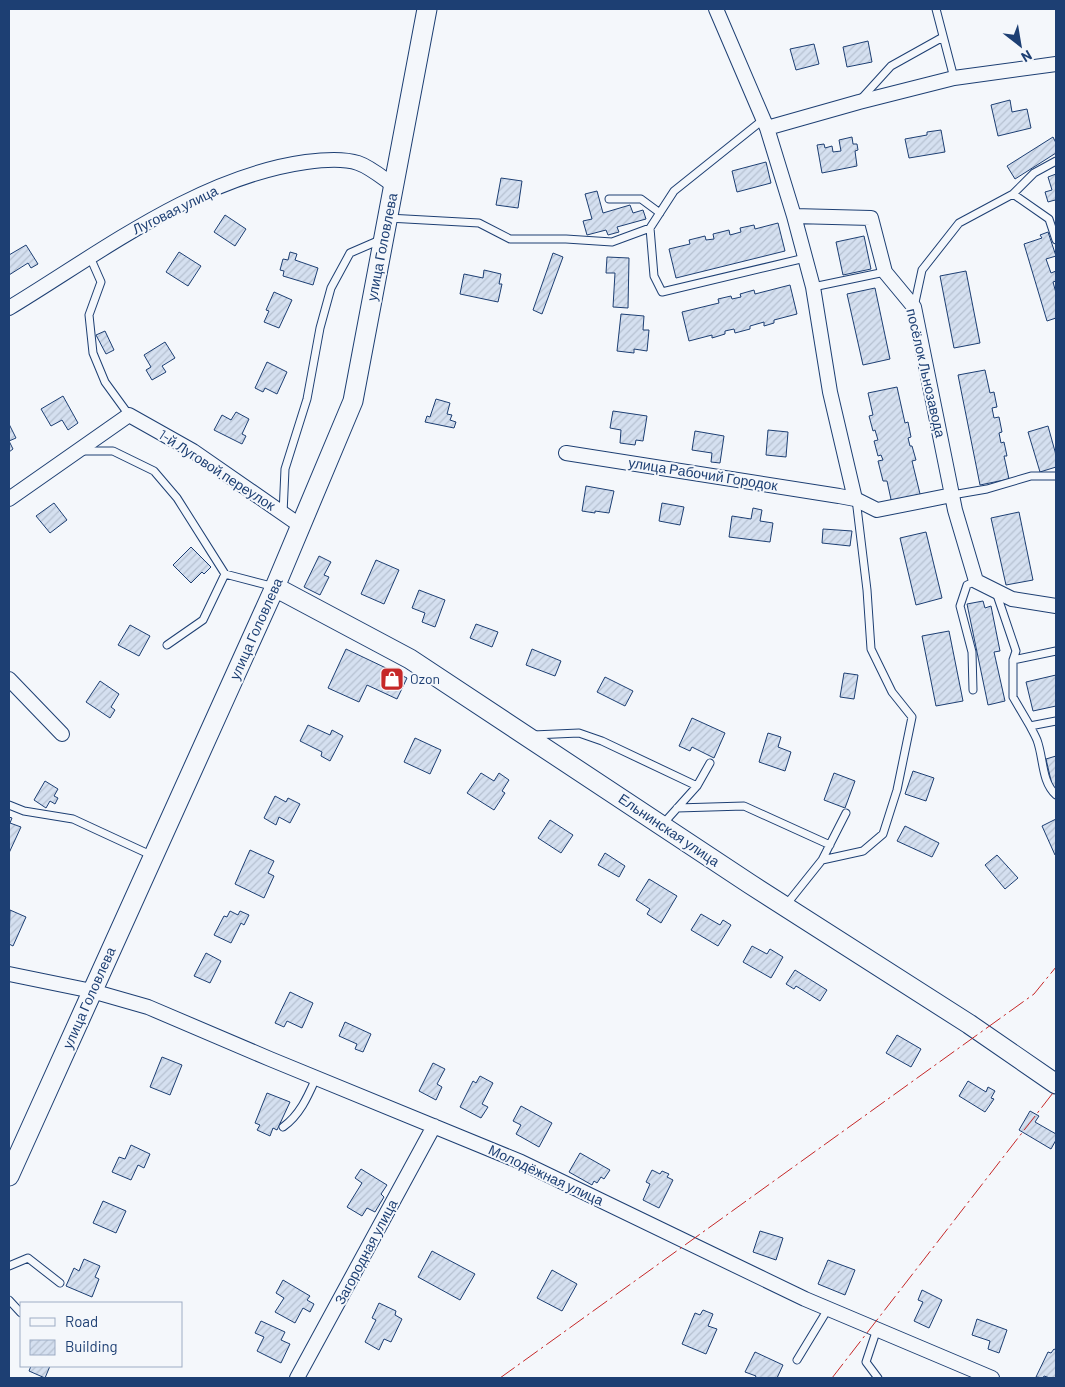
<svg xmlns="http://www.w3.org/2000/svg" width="1065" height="1387" viewBox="0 0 1065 1387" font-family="Barlow,sans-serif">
	<defs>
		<pattern id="building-hatch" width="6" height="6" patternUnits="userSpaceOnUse" patternTransform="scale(1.25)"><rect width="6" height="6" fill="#d5e0f0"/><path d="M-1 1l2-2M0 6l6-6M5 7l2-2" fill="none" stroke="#b6c1d1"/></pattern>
	</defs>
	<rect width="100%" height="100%" fill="#f4f7fb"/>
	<path fill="url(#building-hatch)" stroke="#1d3f73" d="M868,41L872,62L847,67L843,47Z
		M814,44L819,64L796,70L790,49Z
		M1010,100L1012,112L1027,109L1031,128L998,136L991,105Z
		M941,130L945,152L909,158L905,139L927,135V132Z
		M852,137L853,144H857L858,150L855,151L857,166L822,173L817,145L824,144L825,148L832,146L833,152L841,151L839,140Z
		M1053,137L1056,143V153L1015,179L1007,166Z
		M766,162L771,183L737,192L732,171Z
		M1056,174V203L1055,200L1048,202L1045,192L1052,190L1048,177Z
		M501,178L522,181L518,208L496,205Z
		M597,191L603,213L630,205L633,213L643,210L646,219L617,227L619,232L608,235L606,230L587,235L583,221L592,219L585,194Z
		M225,215L246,229L235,246L214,232Z
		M778,223L785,251L676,278L669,249L690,244L689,240L705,236L706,240L714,239L713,234L729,230L730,235L741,232L740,228L754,225L755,229Z
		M1048,232L1056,256L1046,259L1051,273L1056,271V281L1053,282L1056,293V318L1047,321L1024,244L1042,238L1040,235Z
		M864,236L871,269L843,275L836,242Z
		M26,245L38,264L31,268L28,263L9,275V255Z
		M179,252L201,266L188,286L166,272Z
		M290,252L297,254L295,260L318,268L313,285L283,276L284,271L280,270L283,259L288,260Z
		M553,253L563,257L542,314L533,310Z
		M607,257L629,258L628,308L613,307L615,273H606Z
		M484,270L501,274L499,284H502L498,302L460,294L464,274L483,278Z
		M966,271L980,343L954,348L940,276Z
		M790,285L797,314L774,320V323L764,326V322L750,326V329L735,333L734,329L725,331V334L712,338V335L689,341L682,312L719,303L718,299L731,296L732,299L741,297L740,294L754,290L755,294Z
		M875,288L890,359L863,365L847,294Z
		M274,292L292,300L279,328L264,322L269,311L266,310Z
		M621,314L644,316L643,330H649L647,351L634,349V353L617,351Z
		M105,331L114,350L106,354L96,335Z
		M165,342L175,358L162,366L166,372L152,380L146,370L151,367L144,355Z
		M267,362L287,372L277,394L265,388L263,392L255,388Z
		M985,370L990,393L994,392L997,407L992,408L994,418L999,417L1002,432L999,433L1001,443L1004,442L1007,456H1004L1009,479L980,485L958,375Z
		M897,387L905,423L908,422L911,437L908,438L910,446H912L916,460L912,461L921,498L892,504L887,481H883L878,461L883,460L881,455L878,456L874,441L878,440L875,430L873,431L869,416L873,415L868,393Z
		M63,396L78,423L68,430L62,420L51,426L41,409Z
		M436,399L450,403L447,414L452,415L450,420L456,422L454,428L425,422L427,416L430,417Z
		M613,411L647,416L643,441L636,440L635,445L620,443L621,430L610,428Z
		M236,412L249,419L242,434L246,436L242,444L214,430L222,415L231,420Z
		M9,424L16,438L9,441L13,449L9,452Z
		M1048,426L1056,455V467L1040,472L1028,432Z
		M768,430L788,432L786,457L766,455Z
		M695,431L724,436L720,463L711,462L712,453L692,450Z
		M586,486L614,491L609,513L595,511V513L582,511Z
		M54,503L67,520L50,533L36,516Z
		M662,503L684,507L680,525L659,521Z
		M753,508L762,510L760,521L773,523L770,542L729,537L732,516L751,519Z
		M1019,512L1033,580L1006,585L991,518Z
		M823,529L852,531L850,546L822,543Z
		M926,532L942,598L916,605L900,538Z
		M191,547L211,567L204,574L202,572L191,583L173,565Z
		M319,556L331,562L324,575L329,577L320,595L304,587Z
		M376,560L399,570L384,604L361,594Z
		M419,590L445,600L435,627L422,622L425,613L412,608Z
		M983,601L985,608L991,606L1000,651L994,652L1005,701L988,705L967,604Z
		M476,624L498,632L492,647L470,638Z
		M130,625L150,636L139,656L118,645Z
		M949,631L963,701L936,706L922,636Z
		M346,649L407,678L397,699L367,685L359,702L328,688Z
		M532,649L561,661L555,676L526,665Z
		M844,673L858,675L854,699L840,697Z
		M1056,675V706L1033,711L1026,682Z
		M605,677L633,691L625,706L597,692Z
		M100,681L119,694L111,707L115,710L110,718L86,702Z
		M692,718L725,733L714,758L692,747L690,751L679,746Z
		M308,725L330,735L332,730L343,736L330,761L321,756L322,752L300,741Z
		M768,733L781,737L778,747L791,752L785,771L759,762Z
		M415,738L441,750L430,774L404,762Z
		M1056,756V789H1053L1046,759Z
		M913,771L934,778L926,801L905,794Z
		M481,773L494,781L499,773L509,780L502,791L505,793L494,810L467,793Z
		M834,773L855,781L845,808L824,800Z
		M45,781L58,789L54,796L58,798L55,804L50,801L46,808L34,800Z
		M275,796L286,802L288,798L300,804L290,823L279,817L276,825L264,818Z
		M9,817L12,818L10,823L21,827L9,853Z
		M1056,819V855H1055L1042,826Z
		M550,820L573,835L561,853L538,838Z
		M905,826L939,843L932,857L897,841Z
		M250,850L274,861L268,873L274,876L264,898L235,884Z
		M605,853L625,866L619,877L598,865Z
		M997,855L1018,878L1005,889L985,865Z
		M649,879L677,896L661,923L647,914L650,909L636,900Z
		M10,910L26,917L13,946L9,944Z
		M230,911L238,915L240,911L249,915L244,925L241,923L231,943L214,935L224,916L227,917Z
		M701,914L720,925L723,920L731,925L718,946L691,930Z
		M752,946L767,954L770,949L783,957L771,978L743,962Z
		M206,953L221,961L210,983L194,976Z
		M795,970L827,990L820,1001L796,986L794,989L786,984Z
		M290,992L313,1003L302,1028L287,1021L284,1027L275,1023Z
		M345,1022L371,1034L363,1052L355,1049L357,1044L339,1036Z
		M897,1035L921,1049L911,1067L886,1053Z
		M162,1057L182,1065L170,1095L150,1087Z
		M433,1063L445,1069L437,1084L442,1087L436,1100L419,1091Z
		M480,1076L493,1083L482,1104L488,1107L481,1118L460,1107L473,1081L476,1083Z
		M968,1081L986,1092L988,1087L995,1091L991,1098L994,1099L985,1112L959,1096Z
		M267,1093L290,1102L277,1130L273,1128L270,1136L257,1130L260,1125L255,1123Z
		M521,1106L552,1123L539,1147L516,1134L521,1125L513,1121Z
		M1030,1111L1039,1116L1035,1122L1056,1134V1140L1051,1149L1019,1130Z
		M131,1145L150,1154L144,1168L138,1165L131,1180L112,1172L119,1157L125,1159Z
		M580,1153L610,1170L604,1179L601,1177L597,1183L594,1181L592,1185L569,1172Z
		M361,1169L387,1185L381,1194L384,1197L375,1212L367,1208L362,1216L347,1207L362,1183L355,1178Z
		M652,1170L660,1174L662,1171L669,1174L667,1177L673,1180L659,1208L643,1200L650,1184L646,1182Z
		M103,1201L126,1211L116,1233L93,1223Z
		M760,1231L783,1238L776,1260L753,1252Z
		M432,1251L475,1274L460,1300L418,1277Z
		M84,1259L100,1266L95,1277L99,1279L92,1297L66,1286L74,1268L79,1271Z
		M828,1260L855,1270L845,1295L818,1284Z
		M552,1270L577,1284L562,1311L537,1298Z
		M283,1280L310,1296L307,1300L314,1304L310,1312L303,1308L295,1323L275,1312L284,1298L276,1293Z
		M922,1290L942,1300L929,1328L914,1321L923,1302L918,1300Z
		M379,1303L396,1311L395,1315L402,1319L391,1342L384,1339L379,1350L365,1342L376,1320L372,1318Z
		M703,1310L713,1314L708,1326L717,1329L706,1354L682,1344L695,1313L700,1315Z
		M977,1319L1007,1330L999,1353L988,1349L990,1341L972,1335Z
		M261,1321L285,1332L281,1340L290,1344L281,1363L257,1351L264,1337L255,1333Z
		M1054,1349L1056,1350V1378H1050L1044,1376L1043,1378L1036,1377L1048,1352L1051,1353Z
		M755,1352L783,1365L777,1378H755L756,1376L745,1372Z
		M31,1366H50L45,1378L29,1371Z"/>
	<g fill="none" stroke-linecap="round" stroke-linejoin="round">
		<g stroke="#1d3f73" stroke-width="9">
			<path id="lane" d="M936,9L954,78
				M861,99L891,66L943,37
				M764,119L674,191L650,228L654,276L662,292L805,258
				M1013,194L1049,219L1056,240
				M609,199H641L660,213
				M388,218L479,223L510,239H566L612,242L650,228
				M90,257L101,282L89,315L93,353L105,382L129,415
				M813,287L885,272
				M914,307L922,270L959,223L1013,194L1034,173L1056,161
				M82,451H113L154,471L177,498L225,574L203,620L167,645
				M952,495L987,489L1031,476H1056
				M283,514L285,469L307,399L320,328L331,288L350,253L380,240
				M225,574L275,587
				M996,592L1016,651L1013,660
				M1056,651L1013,660V697L1030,726L1056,721
				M973,690L972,652L960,606L967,585L976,581
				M1030,726C1032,730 1035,735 1037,740C1044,759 1041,781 1056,795
				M533,735L579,733L602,741L697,786
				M9,805L24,811L73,819L153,856
				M677,808L744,806L830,845
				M662,825L697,786L710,763
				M822,860L846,813
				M786,905L822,860L863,851L883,834L897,790L912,717L892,692L871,649L867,590L856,499
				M283,1127C300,1115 308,1096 316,1078
				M9,1266L28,1258L60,1283
				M9,1300L21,1313
				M877,1329L866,1362L878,1378
				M797,1360L828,1309"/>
		</g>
		<g stroke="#1d3f73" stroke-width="16">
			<path id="street" d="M716,9L767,128L794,216L813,287L830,392L855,499
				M767,128L859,102L954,78L1056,64
				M794,216L871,218L885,272L914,307L952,495
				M9,308C100,253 198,177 306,162C321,160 343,158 358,163C370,167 383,178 393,185
				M566,453L839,496L855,499L877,510L952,495L955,510L976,581L1012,599L1056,606
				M9,499L129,415L193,451L301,526
				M9,679L62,734
				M9,974L92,991L148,1007L270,1059L521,1162L805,1299L992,1378
				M297,1378L434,1126"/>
		</g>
		<g stroke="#1d3f73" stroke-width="21">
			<path id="secondary" d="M275,587L410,659L750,884L969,1024L1056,1084
				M9,1176L275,587L353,401L427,9"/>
		</g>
		<use href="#lane" stroke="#f4f7fb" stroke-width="7"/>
		<use href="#street" stroke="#f4f7fb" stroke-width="14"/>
		<use href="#secondary" stroke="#f4f7fb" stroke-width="19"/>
		<path stroke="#c62828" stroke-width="1" stroke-dasharray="18 4 2.5 4" stroke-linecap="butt" d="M500,1378L1034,994L1056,967
			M832,1378L1056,1089"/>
	</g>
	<defs>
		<g id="shop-square" transform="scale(1.25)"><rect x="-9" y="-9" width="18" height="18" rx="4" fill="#c62828" stroke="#f4f7fb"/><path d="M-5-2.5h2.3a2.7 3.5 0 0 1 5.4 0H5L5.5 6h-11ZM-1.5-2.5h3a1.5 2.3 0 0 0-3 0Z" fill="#fff"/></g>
	</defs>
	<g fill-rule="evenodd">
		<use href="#shop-square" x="392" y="679"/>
	</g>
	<g text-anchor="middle" stroke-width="4" stroke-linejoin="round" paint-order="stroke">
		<g font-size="14" fill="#1d3f73" stroke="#f4f7fb">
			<text transform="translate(175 210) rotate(-26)" y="5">Луговая улица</text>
			<text transform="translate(382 247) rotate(-79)" y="5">улица Головлева</text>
			<text transform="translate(926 373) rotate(77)" y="5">посёлок Льнозавода</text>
			<text transform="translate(217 470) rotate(33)" y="5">1-й Луговой переулок</text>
			<text transform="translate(703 474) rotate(9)" y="5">улица Рабочий Городок</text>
			<text transform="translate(256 629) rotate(-66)" y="5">улица Головлева</text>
			<text transform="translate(669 830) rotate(34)" y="5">Ельнинская улица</text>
			<text transform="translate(89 998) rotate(-66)" y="5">улица Головлева</text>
			<text transform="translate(546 1175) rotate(25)" y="5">Молодёжная улица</text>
			<text transform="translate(366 1252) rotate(-62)" y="5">Загородная улица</text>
		</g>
		<g font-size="14" fill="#1d3f73" stroke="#f4f7fb" text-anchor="start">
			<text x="410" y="684">Ozon</text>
		</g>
	</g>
	<rect width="1065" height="1387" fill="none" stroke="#1d3f73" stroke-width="20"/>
	<rect x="20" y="1302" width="162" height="65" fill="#f4f7fb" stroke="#9eadc5"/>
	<rect x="30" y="1318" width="25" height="8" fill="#f4f7fb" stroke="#9eadc5"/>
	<text x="65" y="1327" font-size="15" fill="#1d3f73">Road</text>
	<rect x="30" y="1340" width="25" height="15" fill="url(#building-hatch)" stroke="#9eadc5"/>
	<text x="65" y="1352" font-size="15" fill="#1d3f73">Building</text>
	<g transform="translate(1020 45) rotate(149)" stroke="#f4f7fb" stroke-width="4" paint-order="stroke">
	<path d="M0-4L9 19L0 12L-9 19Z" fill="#1d3f73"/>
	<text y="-8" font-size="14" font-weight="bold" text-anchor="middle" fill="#1d3f73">N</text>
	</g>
</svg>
